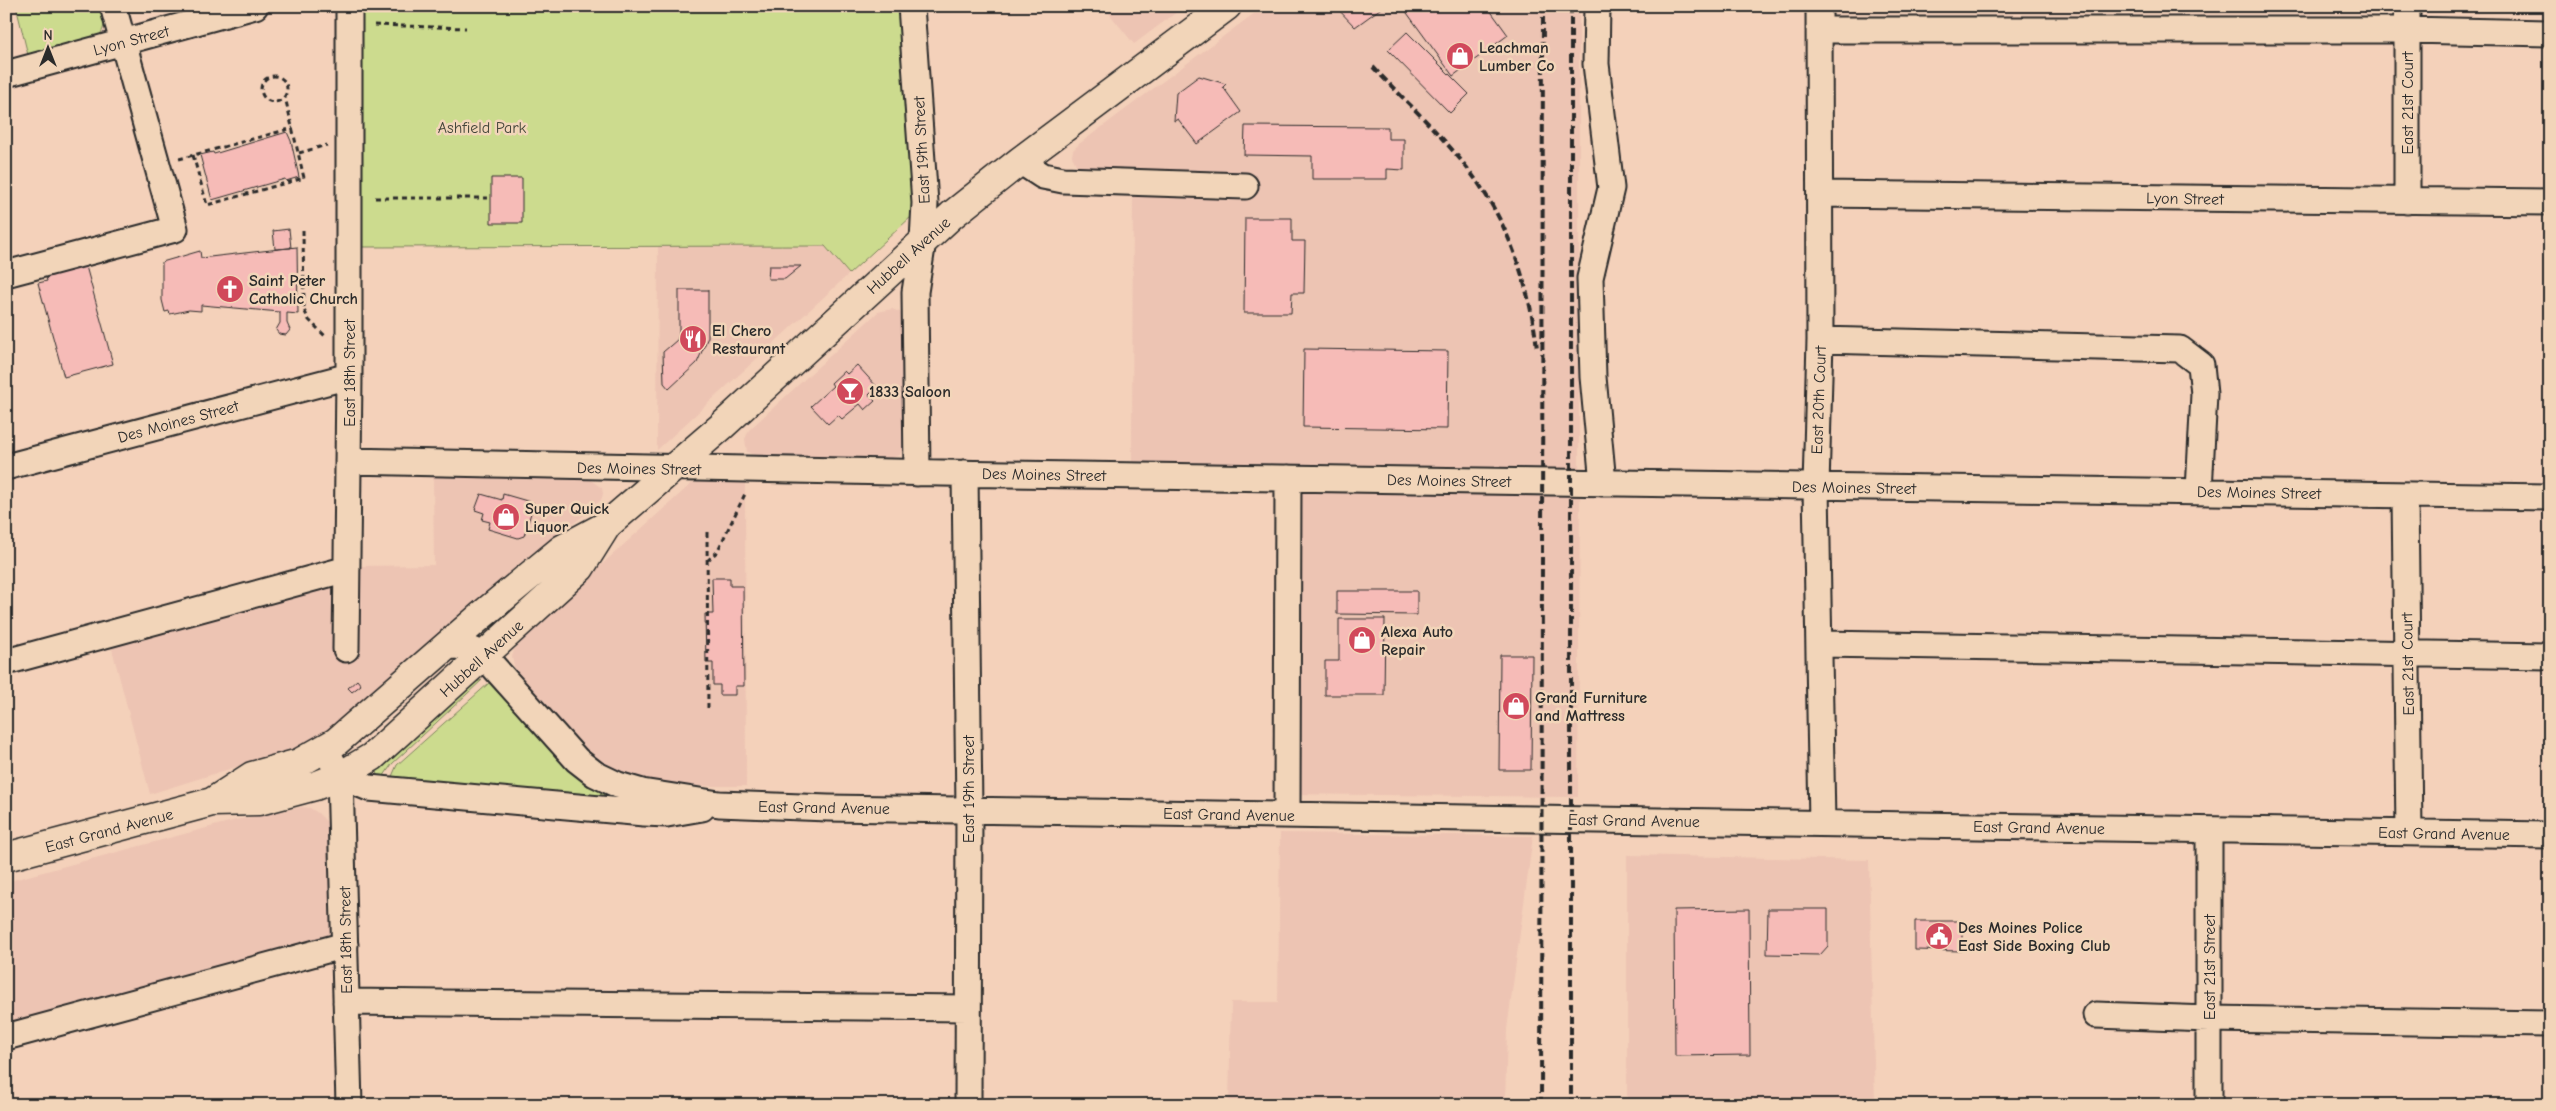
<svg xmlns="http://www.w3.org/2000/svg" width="2556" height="1111" viewBox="0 0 2556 1111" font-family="'Comic Neue',sans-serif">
	<rect width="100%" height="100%" fill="#f4d1ba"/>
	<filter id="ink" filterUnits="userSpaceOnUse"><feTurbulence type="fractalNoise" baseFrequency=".02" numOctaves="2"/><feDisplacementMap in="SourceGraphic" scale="10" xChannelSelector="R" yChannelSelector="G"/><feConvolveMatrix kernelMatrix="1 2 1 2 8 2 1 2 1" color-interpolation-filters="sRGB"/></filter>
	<g filter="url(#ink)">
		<path fill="#edc4b3" d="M1103,6H1185L1134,44Z
			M1264,6H1579V470L1132,462L1133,173L1086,171L1077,167L1072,156L1073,150L1079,144Z
			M658,246H825L849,274L657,450Z
			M892,309L900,312L903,317L904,445L900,455L888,459L758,456L747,452L745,439L749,430L878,312Z
			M433,476L589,479L602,488L603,494L601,500L594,507L467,609L326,732L299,747L150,794L106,626L334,564V648L358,566L434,565Z
			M700,481L745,482L746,786H678L636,779L609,768L584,750L516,674L512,657L514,650L525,637L600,566L691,484Z
			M1278,490L1580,492L1578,797L1275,794Z
			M302,807L310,808L318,813L328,823L329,829L336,953L6,1044V882L236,820Z
			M1280,833L1533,836L1507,1029L1505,1105H1229L1231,1002H1278Z
			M1627,855L1869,860L1875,1105H1627Z"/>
		<path fill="#ccdb8e" stroke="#7c835c" d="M16,6H103C105,18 106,27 99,36L28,55Z
			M360,6H900L914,208L912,216L849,274L825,246L361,247Z
			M482,680L392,764L381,780L376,773L379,767L471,684Z
			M489,683L578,777L593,786L642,802L390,781L397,765Z"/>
		<path fill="#f6bbb7" stroke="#2b2b2b" d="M1335,6H1384L1355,27Z
			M1402,6H1487L1508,35L1453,76Z
			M1407,32L1469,94L1450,113L1388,50Z
			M1199,76L1226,84L1223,87L1241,112L1197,144L1178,119L1174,121L1176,93Z
			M1245,126L1388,127V139H1404V170L1387,169V179H1312V156L1244,155Z
			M287,132L291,141L299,177L286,181L285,179L212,200L200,155L213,152L214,154Z
			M491,178H522V223H491Z
			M1245,218H1292V241H1305L1304,293H1292L1291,313H1244Z
			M289,229L291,248L275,249L273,231Z
			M297,247L298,314L287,313V323L290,330L286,335L279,334L276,330L280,323V312L201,305V311L189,310L170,314L169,311L165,312L162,300V262L200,251L201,258Z
			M84,259L113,364L64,377L38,283L47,281L44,270Z
			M769,266H801L785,279H768Z
			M679,290H708V337L697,363L669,389L664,383L663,352L677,340L679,335Z
			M1304,349L1448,351L1447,429L1303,427Z
			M857,365L877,387L869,395L875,401L865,410L860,404L842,419L838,415L828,424L811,406L833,386L831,383L844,371L847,374Z
			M481,494L502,500L503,494L534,503L524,536L518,538L488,529L490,522L482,520L484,513L475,510Z
			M712,578H730V586H743L744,686H735V695H720V685H713V663H706L705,614H713Z
			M1337,591H1417V615L1337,614Z
			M1339,619H1385L1384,695H1325V661H1339Z
			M1500,655H1532L1531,770H1499Z
			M357,680L361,685L352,692L348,688Z
			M1749,909L1750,1055L1675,1056L1674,910Z
			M1768,909H1828V946L1820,955L1767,954Z
			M1915,921H1962V951L1915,950Z"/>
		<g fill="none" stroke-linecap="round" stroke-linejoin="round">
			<g stroke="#2b2b2b" stroke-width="29">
				<path id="minor" d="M911,6L925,203L923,241L915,292L917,473
					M1597,6L1596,64L1611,188L1590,278L1593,377L1603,483
					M1819,6L1820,340L1816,487L1822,823
					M2407,6V201
					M1819,30H2407L2550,33
					M6,74L255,6
					M1020,161L1043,176L1063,180L1245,186
					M1820,194L2550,202
					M6,274L175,229L113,6
					M1820,340L2180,349L2201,365L2204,394L2199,491
					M348,461L942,473L2550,497
					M6,467L349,376
					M965,473L969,810L968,1105
					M2405,496L2409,833
					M1820,644L2550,656
					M446,646C461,646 471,647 484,656L577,760L595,774L618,785L642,792L719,804L828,808L2550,835
					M346,649L349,376V6
					M6,662L347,569
					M326,750L340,776L369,788L644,813L667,814L702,808
					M340,776L349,1105
					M1287,814L1288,478
					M2209,830V1105
					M346,1002L968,1008
					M2096,1015L2209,1019L2550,1024
					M6,1037L345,945"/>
			</g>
			<g stroke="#2b2b2b" stroke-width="31">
				<path id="major" d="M212,802L252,776L299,763L336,742L482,615L562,549L607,525L722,426L952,215L1020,161L1227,6
					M6,857L212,802L259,801L315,786L340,776L372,757L580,568L607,525"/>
			</g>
			<path stroke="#2b2b2b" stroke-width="3" stroke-dasharray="5 4" stroke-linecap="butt" d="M374,25L466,28
				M261 89a13 13 0 1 1 26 0a13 13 0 1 1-26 0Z
				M299,153L327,145
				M193,155L207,205L304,178L285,97
				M179,159L293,128
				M375,198H491
				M303,230L304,310L309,320L327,338
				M707,532L708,709
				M707,561L717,552L745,494"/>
			<use href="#minor" stroke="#f2d5b9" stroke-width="25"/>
			<use href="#major" stroke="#f2d5b9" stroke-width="28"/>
			<path stroke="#2b2b2b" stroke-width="4" stroke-dasharray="8 4" stroke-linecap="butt" d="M1571,6V1105
				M1373,67C1408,104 1447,139 1476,180C1511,229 1530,289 1537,348
				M1541,1105L1543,6"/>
		</g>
	</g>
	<defs>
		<g id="shop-disc" transform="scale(1.4375)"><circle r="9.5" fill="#d1495b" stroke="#f2d5b9"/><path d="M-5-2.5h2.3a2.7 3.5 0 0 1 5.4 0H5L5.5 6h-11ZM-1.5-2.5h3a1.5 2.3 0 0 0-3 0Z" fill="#fff"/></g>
		<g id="church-disc" transform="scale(1.4375)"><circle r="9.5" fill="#d1495b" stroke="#f2d5b9"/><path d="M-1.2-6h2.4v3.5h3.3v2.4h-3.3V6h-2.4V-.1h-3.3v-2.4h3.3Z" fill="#fff"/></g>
		<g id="restaurant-disc" transform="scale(1.4375)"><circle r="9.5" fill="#d1495b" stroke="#f2d5b9"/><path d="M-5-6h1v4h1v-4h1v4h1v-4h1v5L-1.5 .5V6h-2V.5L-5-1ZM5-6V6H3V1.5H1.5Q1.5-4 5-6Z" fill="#fff"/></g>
		<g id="bar-disc" transform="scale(1.4375)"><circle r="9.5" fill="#d1495b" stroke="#f2d5b9"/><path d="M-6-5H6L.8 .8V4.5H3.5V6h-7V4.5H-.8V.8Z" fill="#fff"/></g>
		<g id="civic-disc" transform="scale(1.4375)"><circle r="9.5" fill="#d1495b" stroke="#f2d5b9"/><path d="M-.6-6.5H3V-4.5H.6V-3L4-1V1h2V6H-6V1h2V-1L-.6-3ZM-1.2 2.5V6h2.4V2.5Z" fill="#fff"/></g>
	</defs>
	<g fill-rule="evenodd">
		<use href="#shop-disc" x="1460" y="56"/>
		<use href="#church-disc" x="230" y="289"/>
		<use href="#restaurant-disc" x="693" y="339"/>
		<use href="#bar-disc" x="850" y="391"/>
		<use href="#shop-disc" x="506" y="517"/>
		<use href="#shop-disc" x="1362" y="640"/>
		<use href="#shop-disc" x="1516" y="706"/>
		<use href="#civic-disc" x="1939" y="936"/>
	</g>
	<g text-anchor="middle" stroke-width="5" stroke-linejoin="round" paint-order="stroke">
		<g font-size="16" fill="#2b2b2b" stroke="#f2d5b9">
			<text transform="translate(131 40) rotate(-15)" y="6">Lyon Street</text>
			<text transform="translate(2407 103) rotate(-90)" y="6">East 21st Court</text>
			<text transform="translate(921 150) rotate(-93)" y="6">East 19th Street</text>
			<text transform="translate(2185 198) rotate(1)" y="6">Lyon Street</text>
			<text transform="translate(908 255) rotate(-42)" y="6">Hubbell Avenue</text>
			<text transform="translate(349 373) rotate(-90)" y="6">East 18th Street</text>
			<text transform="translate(1818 400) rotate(-88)" y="6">East 20th Court</text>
			<text transform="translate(178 421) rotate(-15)" y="6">Des Moines Street</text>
			<text transform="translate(639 468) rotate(1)" y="6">Des Moines Street</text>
			<text transform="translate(1044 474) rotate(1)" y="6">Des Moines Street</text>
			<text transform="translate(1449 480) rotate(1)" y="6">Des Moines Street</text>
			<text transform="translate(1854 487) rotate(1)" y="6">Des Moines Street</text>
			<text transform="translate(2259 492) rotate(1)" y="6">Des Moines Street</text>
			<text transform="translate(481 658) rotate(-42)" y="6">Hubbell Avenue</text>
			<text transform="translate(2407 664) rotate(-91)" y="6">East 21st Court</text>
			<text transform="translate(968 789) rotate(-90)" y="6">East 19th Street</text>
			<text transform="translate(824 807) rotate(1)" y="6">East Grand Avenue</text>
			<text transform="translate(1229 814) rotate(1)" y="6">East Grand Avenue</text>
			<text transform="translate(1634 820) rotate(1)" y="6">East Grand Avenue</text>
			<text transform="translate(2039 827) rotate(1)" y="6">East Grand Avenue</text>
			<text transform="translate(109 830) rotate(-15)" y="6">East Grand Avenue</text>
			<text transform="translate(2444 833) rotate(1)" y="6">East Grand Avenue</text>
			<text transform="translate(345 940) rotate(-91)" y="6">East 18th Street</text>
			<text transform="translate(2209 967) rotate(-90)" y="6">East 21st Street</text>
		</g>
		<g font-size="16" font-weight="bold" fill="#2b2b2b" stroke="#f2d5b9" text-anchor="start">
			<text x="1479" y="53">Leachman<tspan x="1479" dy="18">Lumber Co</tspan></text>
			<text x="249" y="286">Saint Peter<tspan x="249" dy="18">Catholic Church</tspan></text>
			<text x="712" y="336">El Chero<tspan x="712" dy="18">Restaurant</tspan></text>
			<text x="869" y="397">1833 Saloon</text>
			<text x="525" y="514">Super Quick<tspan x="525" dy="18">Liquor</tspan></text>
			<text x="1381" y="637">Alexa Auto<tspan x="1381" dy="18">Repair</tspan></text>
			<text x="1535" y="703">Grand Furniture<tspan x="1535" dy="18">and Mattress</tspan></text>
			<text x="1958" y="933">Des Moines Police<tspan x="1958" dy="18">East Side Boxing Club</tspan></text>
		</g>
		<g font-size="16" fill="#43453a" stroke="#f2d5b9">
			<text x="482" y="133">Ashfield Park</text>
		</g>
	</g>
	<rect width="2556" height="1111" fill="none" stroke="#f2d5b9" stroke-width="25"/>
	<rect x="12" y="12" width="2531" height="1086" fill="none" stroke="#2b2b2b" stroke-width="2" filter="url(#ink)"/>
	<g transform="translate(48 48)" stroke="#f2d5b9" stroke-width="4" paint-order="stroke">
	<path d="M0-4L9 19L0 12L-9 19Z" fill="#2b2b2b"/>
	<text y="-8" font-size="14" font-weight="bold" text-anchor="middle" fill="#2b2b2b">N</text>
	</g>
</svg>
